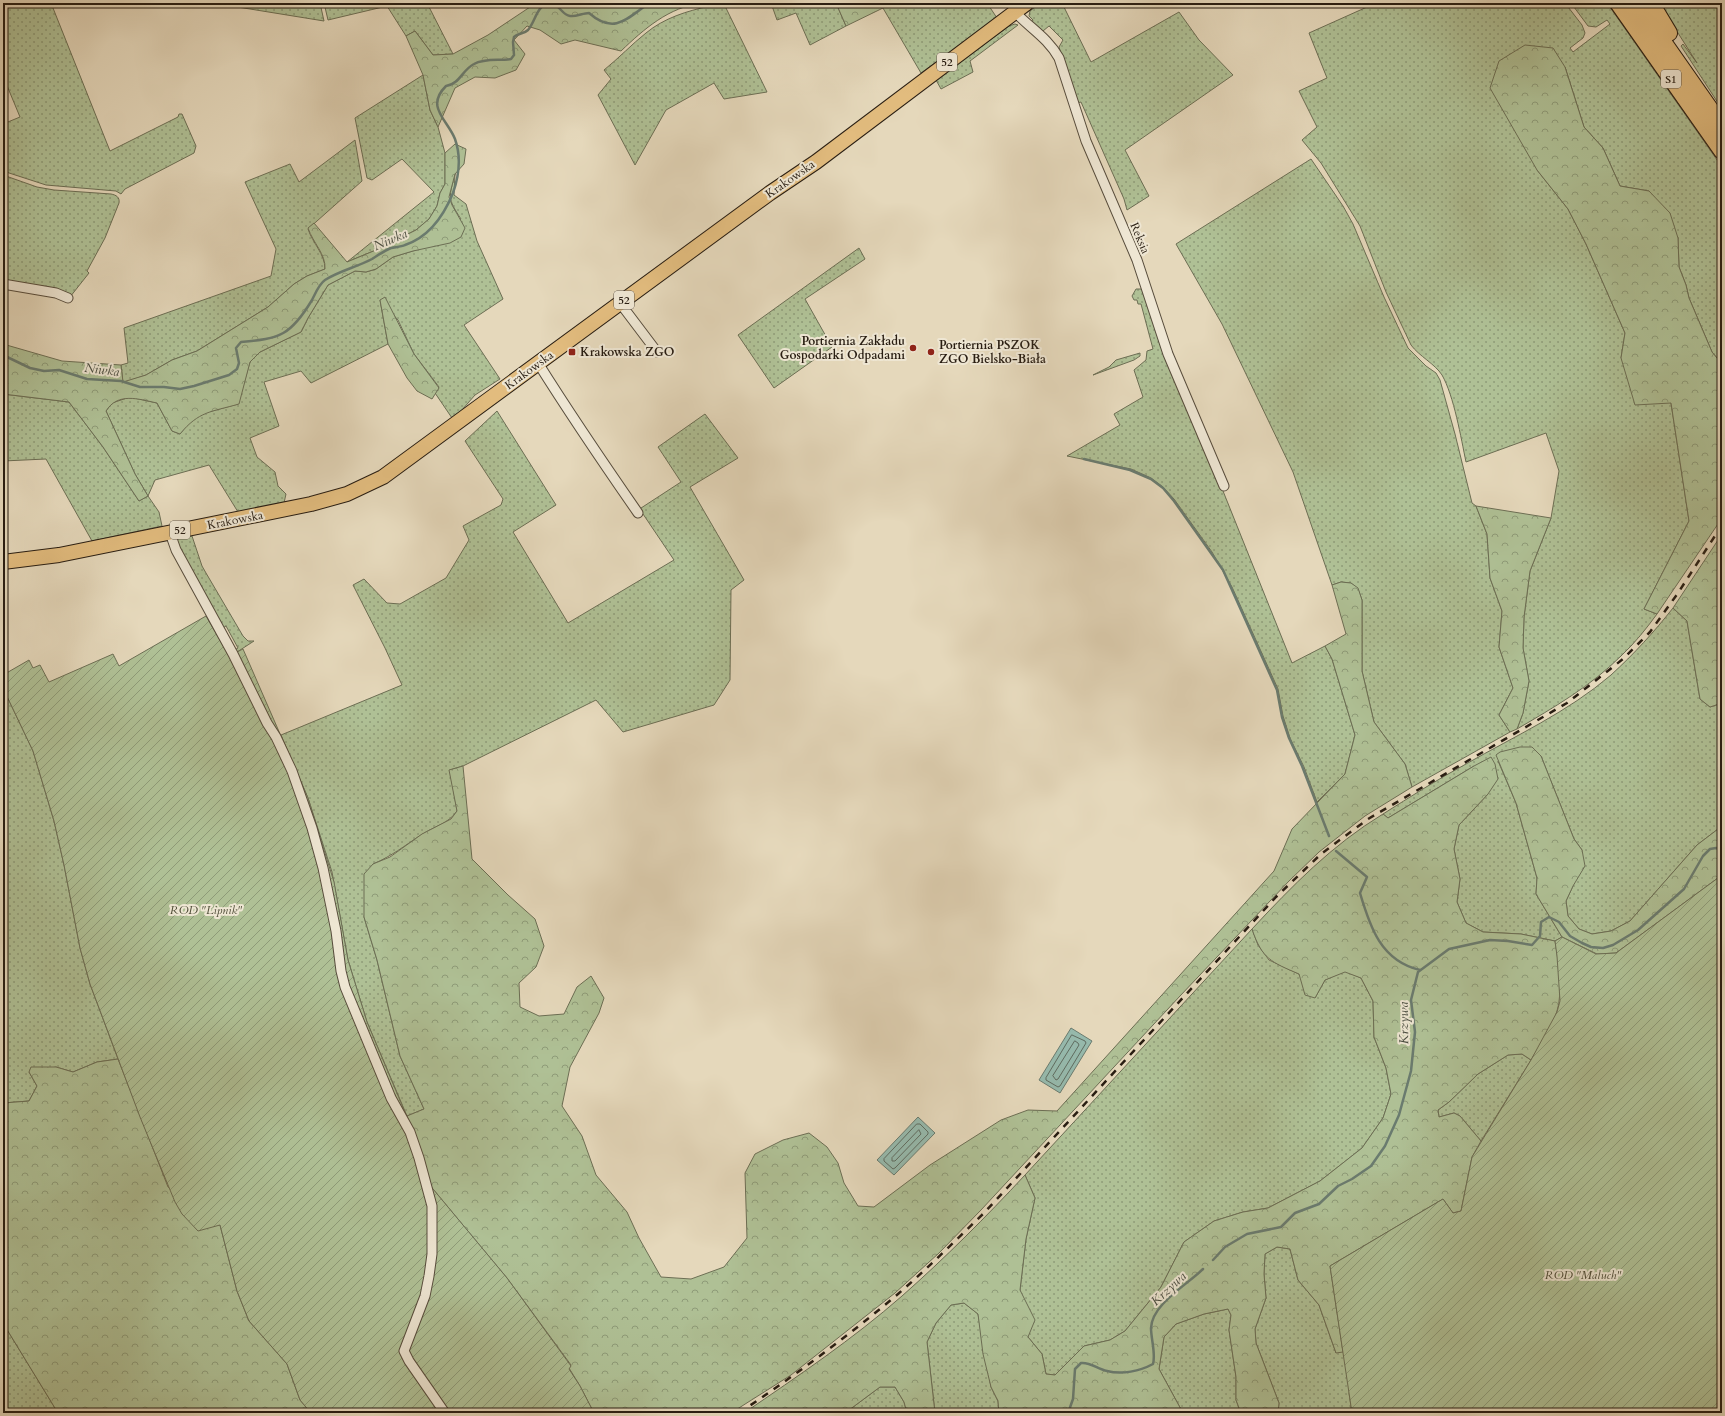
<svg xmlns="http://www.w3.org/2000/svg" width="1725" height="1416" viewBox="0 0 1725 1416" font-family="Cardo,serif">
	<defs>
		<pattern id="grass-dots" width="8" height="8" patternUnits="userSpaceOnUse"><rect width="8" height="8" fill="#afc095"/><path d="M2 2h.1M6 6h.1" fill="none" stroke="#8e9b78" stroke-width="1.8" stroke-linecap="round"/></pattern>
		<pattern id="forest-crowns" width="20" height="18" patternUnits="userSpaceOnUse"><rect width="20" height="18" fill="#afc095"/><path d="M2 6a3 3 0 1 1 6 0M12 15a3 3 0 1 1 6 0" fill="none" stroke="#8e9b78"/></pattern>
		<pattern id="garden-furrows" width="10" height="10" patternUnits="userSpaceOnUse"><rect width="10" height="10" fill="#afc095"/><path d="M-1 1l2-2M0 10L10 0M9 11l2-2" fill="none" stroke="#8e9b78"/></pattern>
	</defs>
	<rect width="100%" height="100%" fill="#e5d8bb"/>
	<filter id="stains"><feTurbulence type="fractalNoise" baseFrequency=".005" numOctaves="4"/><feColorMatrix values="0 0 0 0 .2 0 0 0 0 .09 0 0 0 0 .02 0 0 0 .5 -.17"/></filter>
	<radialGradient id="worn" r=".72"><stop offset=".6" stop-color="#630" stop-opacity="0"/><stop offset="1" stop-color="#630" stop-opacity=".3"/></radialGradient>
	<path fill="url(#grass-dots)" stroke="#6c6e54" d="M3,3H51L110,151L178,117L179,114H182L196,146L194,153L125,189L121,194L116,191L46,185L3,171V124L20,117L3,76Z
		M213,3H320L324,21Z
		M324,3H427L453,54L433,55L415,31L406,36L387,6L328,20Z
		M771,3H836L846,26L810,45L796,13L777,20Z
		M880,3H987L997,18L921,73Z
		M1041,3H1062L1091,62L1179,12L1199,40L1233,75L1125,150L1149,196L1127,210L1124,199L1081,102L1077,103L1059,47L1063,40L1049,26L1043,31L1032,22L1033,20L1029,16L1030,11Z
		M1366,3H1565L1582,25L1585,33L1583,38L1570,48L1573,52L1610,24L1607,20L1596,27L1588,26L1571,3H1607L1722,167V364L1712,352L1689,298L1686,285L1679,267L1678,238L1649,191L1620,186L1603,148L1584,127L1565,67L1537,170L1568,209L1586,244L1625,333L1621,358L1671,403L1689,521L1644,609L1657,614C1646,629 1635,643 1621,656C1591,686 1553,708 1517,729L1523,713L1529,681L1523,648L1524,617L1530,571L1551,518L1559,471L1546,433L1466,462C1461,438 1454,396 1442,375C1435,364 1419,356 1411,345L1386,292L1360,226L1321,163L1302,140L1317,127L1299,91L1327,78L1309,33L1367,7Z
		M1659,3H1722V109L1681,46L1683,44L1697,63Z
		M710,6H725L767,92L724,99L714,83L666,110L635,165L598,95L611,79L604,70C619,58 632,44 646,33C664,18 687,11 710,6Z
		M1015,24L1018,25L970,61L973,72L941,89L936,80L1009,26Z
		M423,75L430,110L438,127L445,153V184L440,193L437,206L429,219L416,230L376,250L347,262L434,192L402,159L372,180L367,178L355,118Z
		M355,140L362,181L308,229C313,244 325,254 325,269L307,276L294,284L268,307L197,351L172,360L146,375L123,383L121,365L128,363L124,328L271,276L276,249L245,182L290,164L299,182Z
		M1311,159L1343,206L1353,224L1384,297L1408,348L1426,366L1436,373L1440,380L1455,434L1472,503L1476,506L1487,534L1490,578L1502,611L1499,647L1513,688L1499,715L1510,732L1412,787L1405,764L1374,722L1362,671V600L1358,589L1351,583L1341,582L1332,585L1293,472L1222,324L1176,244Z
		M455,174L454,195L466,204L477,241L503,299L464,325L500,379L475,395L461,411L452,418L435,393L439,387L414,354L398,320L380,300L388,344L311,383L301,371L264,382L279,426L250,438L257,457L275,472L278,486L286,494L284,503L238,512L209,465L155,480L148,496L159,512L162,526L92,541L46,459L3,461V394L69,402L103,447L139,501L148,496L135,474L106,411L112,403L130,397L157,403L172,431L180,434L188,424L201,414L238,404L250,362L260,352L301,332L308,318L328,285L355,271L366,272L376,269L393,257L429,246L461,219C447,198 449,197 455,174Z
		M3,175L37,187L54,190L111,194C116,195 120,197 119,203L105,238L87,271L89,273L70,297L3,281Z
		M859,248L865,259L805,299L832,347L774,388L738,335Z
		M1136,289H1142L1292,663L1325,646L1332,659L1355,735L1345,774L1317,802L1304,767L1290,738L1283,716L1278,689L1232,587L1212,552L1174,499L1163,487L1151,478L1131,469L1067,456L1120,425L1114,414L1143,397L1134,370L1146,360L1147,351L1153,349L1141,304H1138L1137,300H1134L1132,296Z
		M1140,353V356L1134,360L1093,375L1109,367L1116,360Z
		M497,411L556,505L513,532L568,623L674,560L643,514L638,510L681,482L658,447L705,414L738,458L690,487L744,580L731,590L730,680L714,705L623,732L596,700L463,766L450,770L457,811C448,824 435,826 421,835C404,846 392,856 373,864L364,917L377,960L400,1056L424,1109L407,1116L367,1022L348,960L332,872L308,798L281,735L402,685L385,648L353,585L364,579L387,603L400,604L446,578L469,540L463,526L501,505L503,499L465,441Z
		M192,536L202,566L206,573L243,636L248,641H254L234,654L233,651L238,648L226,626L221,629L180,552L177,541L179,538Z
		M1673,608L1687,621L1700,699L1710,707L1722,703V826L1697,845L1630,921L1611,931L1592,934L1579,929L1568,916L1566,901L1573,886L1582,850L1574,839L1541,756L1498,761L1516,803L1537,878L1536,894L1562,937L1555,941L1521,934L1483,932L1466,923L1457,902L1460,879L1454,849L1459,825L1488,794L1474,766L1388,818L1383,814C1410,797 1438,779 1466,764C1515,736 1568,712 1611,675C1634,654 1654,632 1673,608Z
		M3,688L33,751L54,821L64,865L80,948L90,984L118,1059L97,1062L73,1072L56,1067L29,1072L37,1086L29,1101L3,1103Z
		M1252,929L1258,945L1269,960L1299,974L1315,998L1325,980L1345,971L1361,978L1373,1001L1374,1037L1386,1068L1391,1094L1383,1118L1362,1148L1320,1181L1268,1208L1243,1212L1214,1221L1184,1242L1161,1287L1125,1331L1110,1340L1084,1346L1055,1375L1046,1374L1042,1354L1028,1337L1020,1290L1026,1239L1035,1198L1025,1175Z
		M1522,1054L1531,1060L1481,1141L1460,1116L1454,1113L1439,1117L1438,1110L1449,1102L1478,1074L1508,1055Z
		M1443,1199L1349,1393L1352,1413H1278L1279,1403L1256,1343L1255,1329L1266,1298L1264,1274L1265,1254L1277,1247L1290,1249L1298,1280L1319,1305L1336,1353L1330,1266Z
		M964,1303L978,1314L991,1387L998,1401L999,1413H935L927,1342L936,1323L951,1305Z
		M1228,1309L1231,1315L1229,1330L1236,1377V1400L1241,1413H1183L1159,1369L1164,1337L1176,1324L1204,1314Z
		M3,1323L58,1413H3Z
		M880,1387H895L904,1402L907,1413H845Z"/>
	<path fill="url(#forest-crowns)" stroke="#6c6e54" d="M536,3H702C669,7 644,29 621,51L575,40L561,44L540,30L527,26L514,40L525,54L516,70L495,78L475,77L455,88L438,127L430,110L423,75L406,36L415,31L433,55L453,54L488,35Z
		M836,3H880L883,8L846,26Z
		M1525,45L1553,48L1565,67L1584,127L1603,148L1620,186L1649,191L1670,213L1678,238L1679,267L1686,285L1689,298L1712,352L1722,364V518L1657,614L1644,609L1689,521L1671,403L1635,405L1621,358L1625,333L1586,244L1568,209L1537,170L1490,88L1499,61Z
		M455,144L466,149L464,164L455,174L449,197L452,205L465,228L461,237L450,243L413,251L393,257L376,269L366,272L355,271L328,285L308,318L301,332L260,352L250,362L239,404C211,412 199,411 180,434L172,431L157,403C138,399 118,392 106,411L135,474L148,496L139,501L103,447L69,402L3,394V344L62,361L121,365L123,382L146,375L172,360L197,351L268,307L294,284L307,276L325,269C326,254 313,243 308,228L314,223L347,262L376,250L416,230L429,219L437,206L440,193L445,184V153Z
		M385,297L414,354L439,388L432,399L417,391L407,378L388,344L380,300Z
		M1476,506L1551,518L1530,571L1524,617L1523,648L1529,681L1523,713L1517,729L1510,732L1499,715L1513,688L1499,647L1502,611L1490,578L1487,534Z
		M1722,534V703L1710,707L1700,699L1687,621L1673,608Z
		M1341,582L1351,583L1358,588L1362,600V671L1374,722L1405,764L1412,787L1365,816L1319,852L1289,881L1180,996L981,1210L939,1253L895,1293L791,1375L731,1413H594L580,1386L569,1368L571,1365L507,1278L428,1183L420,1151L407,1116L424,1109L400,1056L377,960L364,917V874L373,864L390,857L422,834L451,819L457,811L449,770L463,766L472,859L508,895L535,919L544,946L536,967L519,983L520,1007L539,1016L564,1014L577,987L591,976L604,998L599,1013L570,1067L562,1106L582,1136L596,1175L627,1212L639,1238L661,1277L691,1279L724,1267L747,1238L745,1173L755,1154L783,1140L809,1133L827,1147L838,1163L844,1183L858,1206L874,1207L930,1165L1001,1120L1028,1110L1057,1111L1274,871L1292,829L1345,774L1355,735L1332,659L1325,646L1346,634L1332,585Z
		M1520,747H1532L1541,756L1574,839L1582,850L1585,866L1573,886L1566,901L1568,916L1579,929L1592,934L1611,931L1630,921L1697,845L1722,826V875L1616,953L1597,954L1562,937L1536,894L1537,878L1516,803L1496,755L1500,752Z
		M1491,757L1495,764L1498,779L1488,794L1459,825L1454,849L1460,879L1457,902L1466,923L1483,932L1521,934L1555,941C1558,959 1563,994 1557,1011C1553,1026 1539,1046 1531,1060L1522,1054L1508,1055L1478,1074L1449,1102L1438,1110L1439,1117L1454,1113L1460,1116L1481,1141L1472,1157L1461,1211L1453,1213L1443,1199L1330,1266L1343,1352L1336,1353L1319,1305L1298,1280L1290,1249L1277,1247L1265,1254L1264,1274L1266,1298L1255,1329L1256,1343L1279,1403L1278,1413H1241L1236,1400V1377L1229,1330L1231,1315L1228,1309L1204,1314L1176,1324L1164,1337L1159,1369L1183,1413H999L998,1401L991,1387L983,1354L978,1314L964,1303L951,1305L936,1323L927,1342L935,1413H907L904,1402L895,1387H880L845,1413H744C798,1376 853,1339 902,1296C945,1258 986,1217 1025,1175L1035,1198L1026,1239L1020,1290L1035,1320L1028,1337L1042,1354L1046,1374L1055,1375L1084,1346L1110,1340L1125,1331L1161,1287L1184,1242L1214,1221L1243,1212L1268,1208L1320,1181L1362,1148L1383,1118L1391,1094L1386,1068L1374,1037L1373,1001L1361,978L1345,972L1325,980L1315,998L1305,995L1299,974C1271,962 1262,959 1252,929C1292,886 1332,845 1383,814L1388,818L1474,766Z
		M118,1059L168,1187L220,1225L237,1291L249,1321L287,1364L300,1400L311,1413H58L3,1323V1103L29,1101L37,1086L29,1072L31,1067H56L73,1072L97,1062Z"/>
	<path fill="url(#garden-furrows)" stroke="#6c6e54" d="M206,616L229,656L243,649L308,798L334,882L348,960L367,1022L412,1129L428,1183L507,1278L571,1366L569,1369L580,1386L594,1413H311L300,1400L287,1364L249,1321L237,1291L220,1225L198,1231L182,1214L175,1202L140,1117L90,984L80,948L64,865L54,821L33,751L3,688V675L29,660L33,668L40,665L49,682L113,654L119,666Z
		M1722,875V1413H1352L1330,1266L1443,1199L1453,1213L1461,1211L1472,1157L1531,1060L1557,1012L1560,1001L1557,956L1555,941L1562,937L1596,954L1616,953Z"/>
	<path fill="#96baad" stroke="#6a7b6f" d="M1071,1028L1092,1041L1060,1093L1039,1080Z
		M918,1117L935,1133L894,1175L877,1160Z"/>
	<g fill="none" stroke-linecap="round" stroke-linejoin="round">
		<path stroke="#5f6c60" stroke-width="1" d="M1072,1035L1085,1041L1086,1043L1060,1086L1058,1087L1046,1080V1078Z
			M1075,1041L1078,1043L1079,1045L1058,1079L1056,1080L1053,1076Z
			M917,1124H920L928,1132V1134L895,1168L893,1169L884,1161V1159Z
			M919,1130L921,1134L895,1161H892V1158Z"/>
		<path stroke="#6a7b6f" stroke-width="2.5" d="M3,355L30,368L44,371L59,370L87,379L121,381L140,387H164L180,389L194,386L229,375L237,369L239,363L236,348L241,342C280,339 291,335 312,300C315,294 319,284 325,280C339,271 357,267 372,259C378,255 384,251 391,248C395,247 401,247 405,245C429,237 444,215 453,193C459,176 461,156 455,139C447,119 425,107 446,86C460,84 462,70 474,64C485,58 499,61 511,59L514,55L513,42L514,37C518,33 524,34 528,30C536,21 537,2 552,4C560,5 562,15 570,16C576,17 583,13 589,13C614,35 627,19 649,3
			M1084,459L1130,470L1151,479L1163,488L1174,501L1223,570L1277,690L1282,717L1289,738L1302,766L1329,836
			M1336,851L1367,877L1360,893C1370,927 1381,961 1420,970
			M1213,1260L1225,1247L1247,1234L1281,1227L1295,1213L1319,1204L1338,1186L1352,1179L1371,1166L1385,1146L1399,1115L1411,1071L1415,1032L1411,1000L1418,972L1449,949L1490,940L1508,941L1532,945L1540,936L1541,922L1549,917L1559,922L1570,936L1582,943L1591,947L1603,948L1613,945L1638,930L1684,889L1703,856L1710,849L1716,848L1722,850
			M1068,1413L1073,1399L1075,1369L1081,1363C1091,1362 1097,1369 1107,1371C1122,1375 1140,1371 1153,1364C1156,1354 1151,1339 1151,1328C1152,1304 1187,1285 1203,1269"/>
		<g stroke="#574c3c" stroke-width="11">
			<path id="street" d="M1015,12C1030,28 1048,38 1059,58L1086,141L1137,260L1168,354L1224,486
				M3,284L56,293L68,298
				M620,303L657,352
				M538,363C570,414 604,464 638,513
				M170,533L176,550L233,654L267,723L276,737L292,771L312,828L323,868L336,931L341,971L345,987L391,1098L410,1132L419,1158L432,1206V1254L429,1276L425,1296L404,1351L409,1361L445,1413"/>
		</g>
		<g stroke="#281d12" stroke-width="16">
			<path id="primary" d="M3,562L59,555L311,504L347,494L383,477L770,193L816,162L1027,3"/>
		</g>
		<g stroke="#281d12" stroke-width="18">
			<path id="highway" d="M1618,3L1722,151
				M1636,3L1722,126
				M1651,3L1669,33"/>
		</g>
		<use href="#street" stroke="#eee6d3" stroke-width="9"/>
		<use href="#primary" stroke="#e2bc7e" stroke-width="14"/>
		<use href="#highway" stroke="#e2bc7e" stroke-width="16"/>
		<path stroke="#281d12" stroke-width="2.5" stroke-dasharray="7 7" stroke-linecap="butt" d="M739,1413C794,1376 847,1337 898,1294C928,1268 956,1240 984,1213L1276,897L1321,854L1368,819L1567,703L1623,659L1650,632L1678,593L1722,525"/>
	</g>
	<g fill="#8f2418" stroke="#eee6d3" stroke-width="1.5">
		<circle cx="913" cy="348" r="4"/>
		<rect x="568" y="348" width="8" height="8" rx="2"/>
		<circle cx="931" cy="352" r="4"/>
	</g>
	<g text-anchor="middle" stroke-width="4" stroke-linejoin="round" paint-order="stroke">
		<g fill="#eee6d3" stroke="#63594c" stroke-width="1">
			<rect x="937" y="53" width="20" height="18" rx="3"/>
			<rect x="1661" y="70" width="20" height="18" rx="3"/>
			<rect x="614" y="291" width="20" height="18" rx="3"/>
			<rect x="170" y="521" width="20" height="18" rx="3"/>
		</g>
		<g font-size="11" font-weight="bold" fill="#281d12">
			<text x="947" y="66">52</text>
			<text x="1671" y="83">S1</text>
			<text x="624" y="304">52</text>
			<text x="180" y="534">52</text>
		</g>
		<g font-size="12" fill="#281d12" stroke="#eee6d3">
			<text transform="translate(790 179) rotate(-35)" y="4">Krakowska</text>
			<text transform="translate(1140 238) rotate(67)" y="4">Reksia</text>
			<text transform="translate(529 370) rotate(-36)" y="4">Krakowska</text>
			<text transform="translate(235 520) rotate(-11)" y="4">Krakowska</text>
		</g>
		<g font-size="12" font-weight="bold" fill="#281d12" stroke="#eee6d3" text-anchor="start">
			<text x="905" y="345" text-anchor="end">Portiernia Zakładu<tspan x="905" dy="14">Gospodarki Odpadami</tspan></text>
			<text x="939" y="349">Portiernia PSZOK<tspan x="939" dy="14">ZGO Bielsko-Biała</tspan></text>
			<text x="580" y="356">Krakowska ZGO</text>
		</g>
		<g font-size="12" font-style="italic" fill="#504e39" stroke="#eee6d3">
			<text x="206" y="914">ROD "Lipnik"</text>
			<text x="1583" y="1279">ROD "Maluch"</text>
		</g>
		<g font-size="13" font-style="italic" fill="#494c40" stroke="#eee6d3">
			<text transform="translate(390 239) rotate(-23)" y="5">Niwka</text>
			<text transform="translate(102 369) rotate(7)" y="5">Niwka</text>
			<text transform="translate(1403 1023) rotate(-91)" y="5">Krzywa</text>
			<text transform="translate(1168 1288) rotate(-43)" y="5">Krzywa</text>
		</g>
	</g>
	<rect width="1725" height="1416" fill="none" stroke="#e5d8bb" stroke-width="16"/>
	<rect x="4" y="4" width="1717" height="1408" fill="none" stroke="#281d12" stroke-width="2"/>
	<rect x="8" y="8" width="1709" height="1400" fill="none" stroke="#281d12"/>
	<rect width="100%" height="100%" filter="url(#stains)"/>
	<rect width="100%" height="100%" fill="url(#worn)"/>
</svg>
